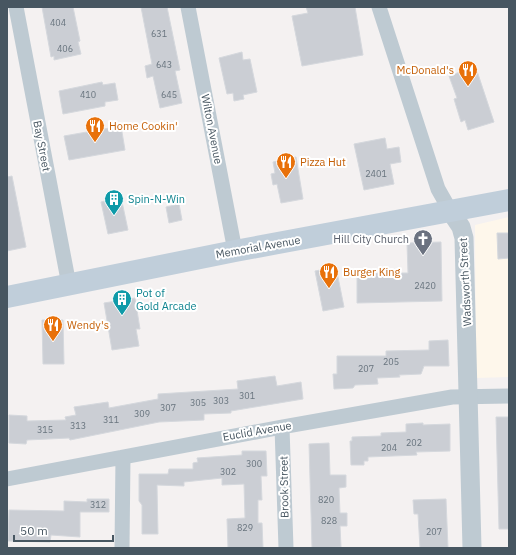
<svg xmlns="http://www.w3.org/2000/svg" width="516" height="555" viewBox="0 0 516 555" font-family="'IBM Plex Sans',sans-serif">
	<rect width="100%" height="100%" fill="#f4f1f1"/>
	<path fill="#fef7eb" d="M509,217V377L476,378L475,225Z"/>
	<path fill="#cbced4" stroke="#d5d8dd" d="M42,7H73L80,41L78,42L81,54L54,60V56L51,57Z
		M141,7H167L180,70L175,71L182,103L160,108L153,76L147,78L145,66L152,64Z
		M306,7H355L363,55L302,66L292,16L308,13Z
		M242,52L243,60L250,59L257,92L243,95L244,99L234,101L233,93L227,94L219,58Z
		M471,64L472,69L476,68L494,122L468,130L465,120L461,122L454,99L457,98L449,76L460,72L459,68Z
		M102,82L103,85L115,83L118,100L105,102V106L63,114L59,91Z
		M121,126L125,150L69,160L64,136Z
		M385,138L387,149L399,147L401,162L390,164L394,184L364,190L354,144Z
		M296,157L303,199L281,203L277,184L273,185L271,174L275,173L273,162Z
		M12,176L26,247L7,251V177Z
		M121,197L128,230L108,234L101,202Z
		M179,204L182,220L169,223L166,207Z
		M497,233H509V258L498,259Z
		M441,242L442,301L357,303V273H408L407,243Z
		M336,267L344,307L323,311L315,271Z
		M135,298L140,329H136L139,346L112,350L104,303Z
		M42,320H63L64,364H43Z
		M448,340L449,366H424L421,374L399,375L400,377L377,378L378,384L355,385L353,388L334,389L333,374H337V356H386V351L429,350V341Z
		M275,376L277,386L301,382L303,399L231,411V413L204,414V420L159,422L70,440L69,438L27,440L26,444L9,443V415L27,416V421L66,420L65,417L76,415L74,407L108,402L109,408L158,399V394L238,389L237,381Z
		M496,417H509V529H499Z
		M423,423V425L450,424V451L416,452L417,455L368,457V461H364V465H351L350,441H352V437L381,436V433L406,432V424Z
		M329,443L330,475H346V487L339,488L340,513H347V526H340L341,547L312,548L309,444Z
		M242,451H266L267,476H261L262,500H258V523H262L263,548H228L227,519L245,518L244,484L222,485V478L184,482V486L157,485L158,534H142V505L139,501V474H168L169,469H193V463L198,462L197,458L242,455Z
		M87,499H109V512H80V537L51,535L50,542L8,541L9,510L64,511V501L87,502Z
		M446,499L448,548H420L418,514H414L413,500Z"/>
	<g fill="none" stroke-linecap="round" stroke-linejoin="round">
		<path stroke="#becad2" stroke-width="15" d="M16,7L69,285
			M188,7L235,251
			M379,7L438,189L451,212
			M282,427L286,548
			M7,479L282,427L452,397L509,396
			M122,548L123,457"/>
		<path stroke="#becad2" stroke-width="19" d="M451,212L461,227L464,238L472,548"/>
		<path stroke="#c0ceda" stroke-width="22" d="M7,297L235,251L509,200"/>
	</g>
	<defs>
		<g id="restaurant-pin" transform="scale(1)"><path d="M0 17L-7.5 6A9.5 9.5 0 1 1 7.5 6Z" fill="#e8710a" stroke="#fff"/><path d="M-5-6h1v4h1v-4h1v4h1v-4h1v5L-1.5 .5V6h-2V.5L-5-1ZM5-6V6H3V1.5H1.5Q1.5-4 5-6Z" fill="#fff"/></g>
		<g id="building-pin" transform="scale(1)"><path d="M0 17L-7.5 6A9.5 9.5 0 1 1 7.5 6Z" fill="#0f9aa8" stroke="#fff"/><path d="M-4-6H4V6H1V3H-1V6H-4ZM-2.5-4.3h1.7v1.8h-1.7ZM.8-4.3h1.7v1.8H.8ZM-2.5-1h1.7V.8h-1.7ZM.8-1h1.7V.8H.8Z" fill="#fff"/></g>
		<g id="church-pin" transform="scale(1)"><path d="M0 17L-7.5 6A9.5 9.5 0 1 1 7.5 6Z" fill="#6b7280" stroke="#fff"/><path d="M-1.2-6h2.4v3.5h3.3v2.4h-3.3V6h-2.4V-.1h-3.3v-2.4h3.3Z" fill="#fff"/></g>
	</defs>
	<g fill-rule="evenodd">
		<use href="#restaurant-pin" x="468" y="70"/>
		<use href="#restaurant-pin" x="95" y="126"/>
		<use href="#restaurant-pin" x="286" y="162"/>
		<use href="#building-pin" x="114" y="199"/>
		<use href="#church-pin" x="423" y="239"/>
		<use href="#restaurant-pin" x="329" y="272"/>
		<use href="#building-pin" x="122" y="299"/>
		<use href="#restaurant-pin" x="53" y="325"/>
	</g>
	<g text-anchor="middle" stroke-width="4" stroke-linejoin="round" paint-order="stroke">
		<g font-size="9" fill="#68747e">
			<text x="58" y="26">404</text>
			<text x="159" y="37">631</text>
			<text x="65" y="52">406</text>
			<text x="164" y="68">643</text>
			<text x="88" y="98">410</text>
			<text x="169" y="98">645</text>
			<text x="376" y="177">2401</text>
			<text x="425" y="289">2420</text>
			<text x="391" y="365">205</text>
			<text x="366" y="372">207</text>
			<text x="247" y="399">301</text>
			<text x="221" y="404">303</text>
			<text x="198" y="406">305</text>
			<text x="168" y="411">307</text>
			<text x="142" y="417">309</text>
			<text x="111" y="423">311</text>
			<text x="78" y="429">313</text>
			<text x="45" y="433">315</text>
			<text x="414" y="446">202</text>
			<text x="389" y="451">204</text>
			<text x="254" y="467">300</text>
			<text x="228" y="475">302</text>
			<text x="326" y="503">820</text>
			<text x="98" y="508">312</text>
			<text x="329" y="524">828</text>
			<text x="245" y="531">829</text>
			<text x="434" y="535">207</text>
		</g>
		<g font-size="11" fill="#c56008" stroke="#fff" text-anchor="start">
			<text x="454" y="74" text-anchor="end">McDonald's</text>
			<text x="109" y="130">Home Cookin'</text>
			<text x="300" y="166">Pizza Hut</text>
			<text x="343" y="276">Burger King</text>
			<text x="67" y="329">Wendy's</text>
		</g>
		<g font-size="11" fill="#475661" stroke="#fff">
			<text transform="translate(212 129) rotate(79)" y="4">Wilton Avenue</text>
			<text transform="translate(42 146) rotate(79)" y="4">Bay Street</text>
			<text transform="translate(258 247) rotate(-10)" y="4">Memorial Avenue</text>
			<text transform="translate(465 282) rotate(-93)" y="4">Wadsworth Street</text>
			<text transform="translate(257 431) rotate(-10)" y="4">Euclid Avenue</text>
			<text transform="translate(284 487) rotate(-91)" y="4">Brook Street</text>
		</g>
		<g font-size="11" fill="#0d838f" stroke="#fff" text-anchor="start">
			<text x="128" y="203">Spin-N-Win</text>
			<text x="136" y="297">Pot of<tspan x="136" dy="13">Gold Arcade</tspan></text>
		</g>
		<g font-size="11" fill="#5b616d" stroke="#fff" text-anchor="end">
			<text x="409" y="243">Hill City Church</text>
		</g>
	</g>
	<rect width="516" height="555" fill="none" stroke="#475661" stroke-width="16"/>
	<path d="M14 535v6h99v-6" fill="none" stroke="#475661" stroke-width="2"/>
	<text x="20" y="535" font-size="12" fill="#475661" stroke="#ffffff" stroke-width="3" paint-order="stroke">50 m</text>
</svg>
